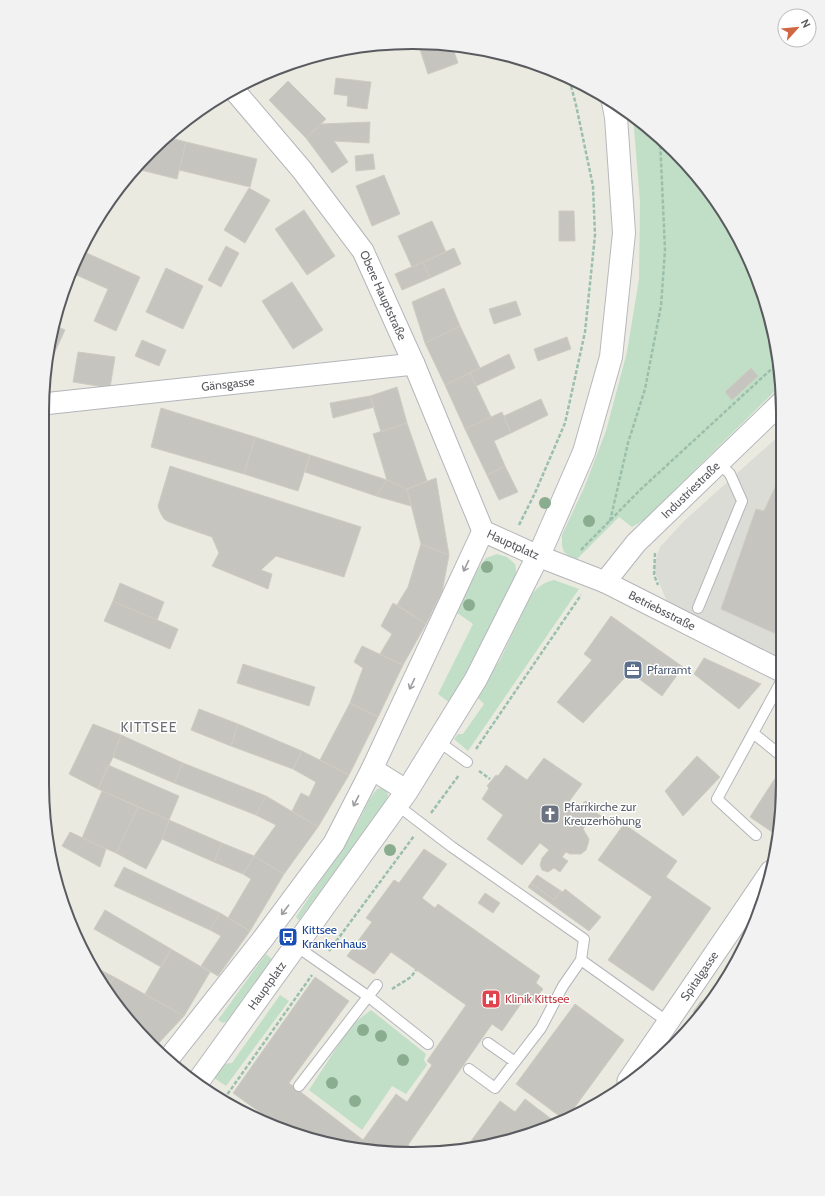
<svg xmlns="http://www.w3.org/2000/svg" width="825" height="1196" viewBox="0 0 825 1196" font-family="Cabin,sans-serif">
	<rect width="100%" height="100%" fill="#eaeae1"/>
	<path fill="#dcdcd6" d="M783,432V662L668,604L653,568L660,547L684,521Z"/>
	<path fill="#c1dfc6" d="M633,116L674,150L720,206L755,271L776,340L780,386L644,520L632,527L619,517L577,559L569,556L564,552L562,546V535L584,488L606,431L627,352L639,279L640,202Z
		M497,554L507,557L515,564L517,576L450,703L438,694L473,624L456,612L478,569L486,558Z
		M554,580L579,589L468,751L454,739L458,734H463L484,704L476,696L500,660L531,595C538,587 544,582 554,580Z
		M382,788L387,791L388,796L386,803L299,920L296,917C316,887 336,857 356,826C363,814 368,799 377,789Z
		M266,954L272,959L227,1021L223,1023L218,1020Z
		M280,995L289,1001L226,1086L214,1078L224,1064L232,1063Z
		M371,1010L426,1054L424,1060L427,1065L406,1094L392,1086L362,1130L309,1090L337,1047L354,1023Z"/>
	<path fill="#c6c4be" stroke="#ceccc1" d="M418,43L452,46L458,63L428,74Z
		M336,78L371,82L367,109L347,106L348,96L334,94Z
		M288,81L326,119L306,138L269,100Z
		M370,122L369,143L334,141L348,162L332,173L306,138L321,124Z
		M167,137L186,142L177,179L137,169L150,151Z
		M186,142L257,159L250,187L179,170Z
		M373,154L375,169L356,171L355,156Z
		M384,175L400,214L372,226L356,186Z
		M249,188L270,200L245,243L224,230Z
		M304,210L335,256L307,275L275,229Z
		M559,211H574L575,241H559Z
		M432,221L446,252L412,267L398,236Z
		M226,246L239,253L221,287L208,280Z
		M454,248L461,264L430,278L423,262Z
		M80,250L140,277L116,331L94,321L108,289L72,273Z
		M423,262L430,278L402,290L395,274Z
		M166,268L203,286L183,329L146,312Z
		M292,282L323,330L293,349L262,301Z
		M444,288L460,326L425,343L412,302Z
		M516,301L521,315L494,324L489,309Z
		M54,325L65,330L46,371L49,340Z
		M460,326L480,368L445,385L425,343Z
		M567,337L571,349L538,361L534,349Z
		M142,340L166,350L159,366L135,356Z
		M78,352L115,357L110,388L73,382Z
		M509,354L515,368L476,386L470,373Z
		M751,368L758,376L732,400L725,392Z
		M470,373L491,417L465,429L445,385Z
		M397,387L407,423L381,432L370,396Z
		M370,396L374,407L333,418L330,403Z
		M541,399L548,415L511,433L504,416Z
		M161,408L255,437L244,474L151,447Z
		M502,412L511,433L494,441L505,466L487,475L465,429Z
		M407,423L427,481L407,489L387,480L373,434Z
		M255,437L310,455L298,491L244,474Z
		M310,455L387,480L376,496L305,472Z
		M170,466L361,527L344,577L276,556L261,570L272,574L268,589L212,566L219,553L212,537L169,522L164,519L160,512L158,506Z
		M505,466L518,492L499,500L487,475Z
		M783,470V637L721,609L756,509L764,511Z
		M436,478L449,555L421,544L407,489Z
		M387,480L407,489L411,506L376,496Z
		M421,544L449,555L442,592L426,624L397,605L408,587Z
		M120,583L164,602L157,620L113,601Z
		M113,601L178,629L170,649L104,621Z
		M393,603L426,624L403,665L380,654L392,634L381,626Z
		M611,616L683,667L662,696L630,672L583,723L557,702L592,660L584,654Z
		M362,646L403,665L378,717L350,703L363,668L354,662Z
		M704,658L761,684L739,709L694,674Z
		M243,664L315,687L309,706L237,683Z
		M350,703L378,717L349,775L320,760Z
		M199,709L238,724L231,746L191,730Z
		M93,724L121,735L113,757L98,789L69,774Z
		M238,724L302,751L293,769L231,746Z
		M121,735L183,763L174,783L113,757Z
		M302,751L349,775L318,827L292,811L301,793L309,797L316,782L293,769Z
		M697,756L720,777L683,816L665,791Z
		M544,758L582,784L565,807L575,813L584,802L589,801L594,803L596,807V812L601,816L593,826L588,823L583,829L589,839L588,844L586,850L581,854H570L566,852L562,857L568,861L560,872L554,868L548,872L542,870L540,865L542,858L549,850L540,843L522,865L487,839L503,815L482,799L489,788L487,786L496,775L498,776L506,765L527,780Z
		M183,763L266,796L256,815L174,783Z
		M108,765L179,796L169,820L98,789Z
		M783,766V784L779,829L775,834L750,817Z
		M102,791L138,807L116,853L82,838Z
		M266,796L318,827L284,874L254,856L276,825L256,815Z
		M138,807L169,820L162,839L146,869L116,853Z
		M169,820L222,843L214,862L162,839Z
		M624,824L677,861L666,877L711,908L653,991L608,960L652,897L598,860Z
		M70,832L106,849L100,867L62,846Z
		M222,843L254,856L243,874L214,862Z
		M424,849L447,864L422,898L435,908L438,904L540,976L536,983L543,989L532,1003L525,998L502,1031L492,1024L408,1145L416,1151L388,1153L283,1129L233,1093L315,977L349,1001L289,1083L363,1140L396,1094L407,1102L432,1065L427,1061L466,1005L391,952L374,974L347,956L372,922L366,918L394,880L399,883Z
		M254,856L284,874L250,931L228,918L251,879L243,874Z
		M124,867L220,913L210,930L114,886Z
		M537,875L561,891L554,900L531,883Z
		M531,883L554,900L561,891L563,892L565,889L601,917L589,931L528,887Z
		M485,893L500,903L493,913L478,903Z
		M105,910L171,949L161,967L94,929Z
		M220,913L250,931L218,976L201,966L221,936L210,930Z
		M171,949L210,972L184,1016L145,994Z
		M93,966L114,977L106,991L105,990Z
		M114,977L184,1016L157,1045L106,991Z
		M701,1001L704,1004L697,1014L693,1012Z
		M575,1004L624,1040L569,1115L562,1118L516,1084Z
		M525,1099L554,1121L485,1147L466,1148L500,1101L515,1112Z"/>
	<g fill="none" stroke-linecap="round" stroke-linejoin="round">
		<g stroke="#b4b5ba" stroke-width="12">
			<path id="lane" d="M698,608L742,501L730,474L719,463
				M753,733L779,754
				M438,741L467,762
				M397,805L452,847L584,939L581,960L668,1022
				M756,835L717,799L783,678
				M296,946L369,997L428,1044
				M488,1043L515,1062
				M469,1069L495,1088L541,1028L563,986L581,960
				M299,1086L377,985"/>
		</g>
		<g stroke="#b4b5ba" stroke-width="23">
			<g id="street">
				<path id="s1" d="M234,90L302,170L363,251L414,364L483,531"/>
				<path id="s2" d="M43,404L414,364"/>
				<path id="s3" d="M483,531L538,556L605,582L783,672"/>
				<path id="s4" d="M605,582L636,543L782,402"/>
				<path d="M372,769L407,791"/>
				<path d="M169,1058L262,940L334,843L372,769L483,531"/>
				<path id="s5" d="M628,1081L771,871"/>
			</g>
		</g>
		<g stroke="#b7b8be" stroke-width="24">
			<g id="secondary">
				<path id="s6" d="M197,1083L407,791L476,679L544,544L584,452L611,357L624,233L616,117L613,102"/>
			</g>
		</g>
		<path stroke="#9bbfac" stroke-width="2.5" stroke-dasharray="4 2" stroke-linecap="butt" d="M610,521L628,443L645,389L661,306L665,250L660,138
			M519,525L535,493L565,423L585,332L595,235L593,186L576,105L569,78
			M581,550L640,490L778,363
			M655,553L654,575L658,585
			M476,749L581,595
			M479,771L490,779
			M431,813L459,775
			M329,951L414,836
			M392,989L411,977L416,970
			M224,1099L312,975"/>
		<use href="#lane" stroke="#fff" stroke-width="10"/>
		<use href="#street" stroke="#fff" stroke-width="21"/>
		<use href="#secondary" stroke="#fff" stroke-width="22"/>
	</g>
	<g fill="#8bad8f">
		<circle cx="545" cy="503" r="6"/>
		<circle cx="589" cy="521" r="6"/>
		<circle cx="487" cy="567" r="6"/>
		<circle cx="469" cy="605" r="6"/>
		<circle cx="390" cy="850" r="6"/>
		<circle cx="363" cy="1030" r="6"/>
		<circle cx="381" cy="1036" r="6"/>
		<circle cx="403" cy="1060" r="6"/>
		<circle cx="332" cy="1083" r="6"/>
		<circle cx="355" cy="1101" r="6"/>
	</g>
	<defs><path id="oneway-shaft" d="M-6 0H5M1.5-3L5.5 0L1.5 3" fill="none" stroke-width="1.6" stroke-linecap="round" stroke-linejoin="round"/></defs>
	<g stroke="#9c9da0">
		<use href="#oneway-shaft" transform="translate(466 566) rotate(115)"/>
		<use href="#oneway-shaft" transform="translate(412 684) rotate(115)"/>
		<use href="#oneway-shaft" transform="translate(356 801) rotate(117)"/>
		<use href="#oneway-shaft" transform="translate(285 910) rotate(127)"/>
	</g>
	<defs>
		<g id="office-square" transform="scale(1)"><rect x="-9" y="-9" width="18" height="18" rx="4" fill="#5c6f8a" stroke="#fff"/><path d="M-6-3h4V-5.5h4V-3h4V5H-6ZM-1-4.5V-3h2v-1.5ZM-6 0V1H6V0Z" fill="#fff"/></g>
		<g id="church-square" transform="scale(1)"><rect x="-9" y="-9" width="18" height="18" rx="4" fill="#6b7280" stroke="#fff"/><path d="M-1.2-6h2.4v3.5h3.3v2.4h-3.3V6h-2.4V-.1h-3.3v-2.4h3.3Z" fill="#fff"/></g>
		<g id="bus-square" transform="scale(1)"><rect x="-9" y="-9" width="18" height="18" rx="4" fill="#1a4fb4" stroke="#fff"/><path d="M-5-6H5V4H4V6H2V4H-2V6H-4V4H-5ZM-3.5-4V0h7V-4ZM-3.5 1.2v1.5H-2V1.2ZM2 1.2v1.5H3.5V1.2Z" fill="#fff"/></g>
		<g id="hospital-square" transform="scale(1)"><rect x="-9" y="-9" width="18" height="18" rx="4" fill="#e0444e" stroke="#fff"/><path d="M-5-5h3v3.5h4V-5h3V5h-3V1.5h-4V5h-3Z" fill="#fff"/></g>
	</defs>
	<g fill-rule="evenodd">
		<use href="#office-square" x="633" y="670"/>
		<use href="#church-square" x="550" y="814"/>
		<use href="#bus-square" x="288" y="937"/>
		<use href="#hospital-square" x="491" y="999"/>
	</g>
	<g text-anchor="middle" stroke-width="3" stroke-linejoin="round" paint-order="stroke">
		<g font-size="12" fill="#5a5b60" stroke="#fff">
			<text dy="4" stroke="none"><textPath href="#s1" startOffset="255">Obere Hauptstraße</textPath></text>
			<text dy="4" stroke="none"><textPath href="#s2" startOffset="186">Gänsgasse</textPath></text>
			<text dy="4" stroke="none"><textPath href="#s4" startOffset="126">Industriestraße</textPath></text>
			<text dy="4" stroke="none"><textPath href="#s3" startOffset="33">Hauptplatz</textPath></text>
			<text dy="4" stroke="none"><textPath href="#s3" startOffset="196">Betriebsstraße</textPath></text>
			<text dy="4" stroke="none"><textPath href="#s5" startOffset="127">Spitalgasse</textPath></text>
			<text dy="4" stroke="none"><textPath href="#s6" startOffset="120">Hauptplatz</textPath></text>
		</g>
		<g font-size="12" fill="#4e5e75" stroke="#fff" text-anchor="start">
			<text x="647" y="674">Pfarramt</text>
		</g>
		<g font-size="12" fill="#5b616d" stroke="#fff" text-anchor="start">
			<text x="564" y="811">Pfarrkirche zur<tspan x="564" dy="14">Kreuzerhöhung</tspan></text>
		</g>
		<g font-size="12" fill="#164399" stroke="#fff" text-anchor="start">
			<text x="302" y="934">Kittsee<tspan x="302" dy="14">Krankenhaus</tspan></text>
		</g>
		<g font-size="12" fill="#be3a42" stroke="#fff" text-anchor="start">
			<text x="505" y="1003">Klinik Kittsee</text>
		</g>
		<g font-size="14" letter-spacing="1" fill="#6b6d72" stroke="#fff">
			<text x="149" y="732">KITTSEE</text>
		</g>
	</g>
	<path d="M0 0H825V1196H0ZM412 49H413A363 363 0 0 1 776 412V784A363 363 0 0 1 413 1147H412A363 363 0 0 1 49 784V412A363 363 0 0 1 412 49Z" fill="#f2f2f2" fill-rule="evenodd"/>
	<path fill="none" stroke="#5a5b60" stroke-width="2" d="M412 49H413A363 363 0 0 1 776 412V784A363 363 0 0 1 413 1147H412A363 363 0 0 1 49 784V412A363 363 0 0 1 412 49Z"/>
	<g transform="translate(797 28) rotate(63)"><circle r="19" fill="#ffffff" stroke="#bdbdbf"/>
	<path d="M0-3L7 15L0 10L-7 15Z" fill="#d16741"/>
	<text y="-6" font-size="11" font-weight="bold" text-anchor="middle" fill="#5a5b60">N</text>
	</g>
</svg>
